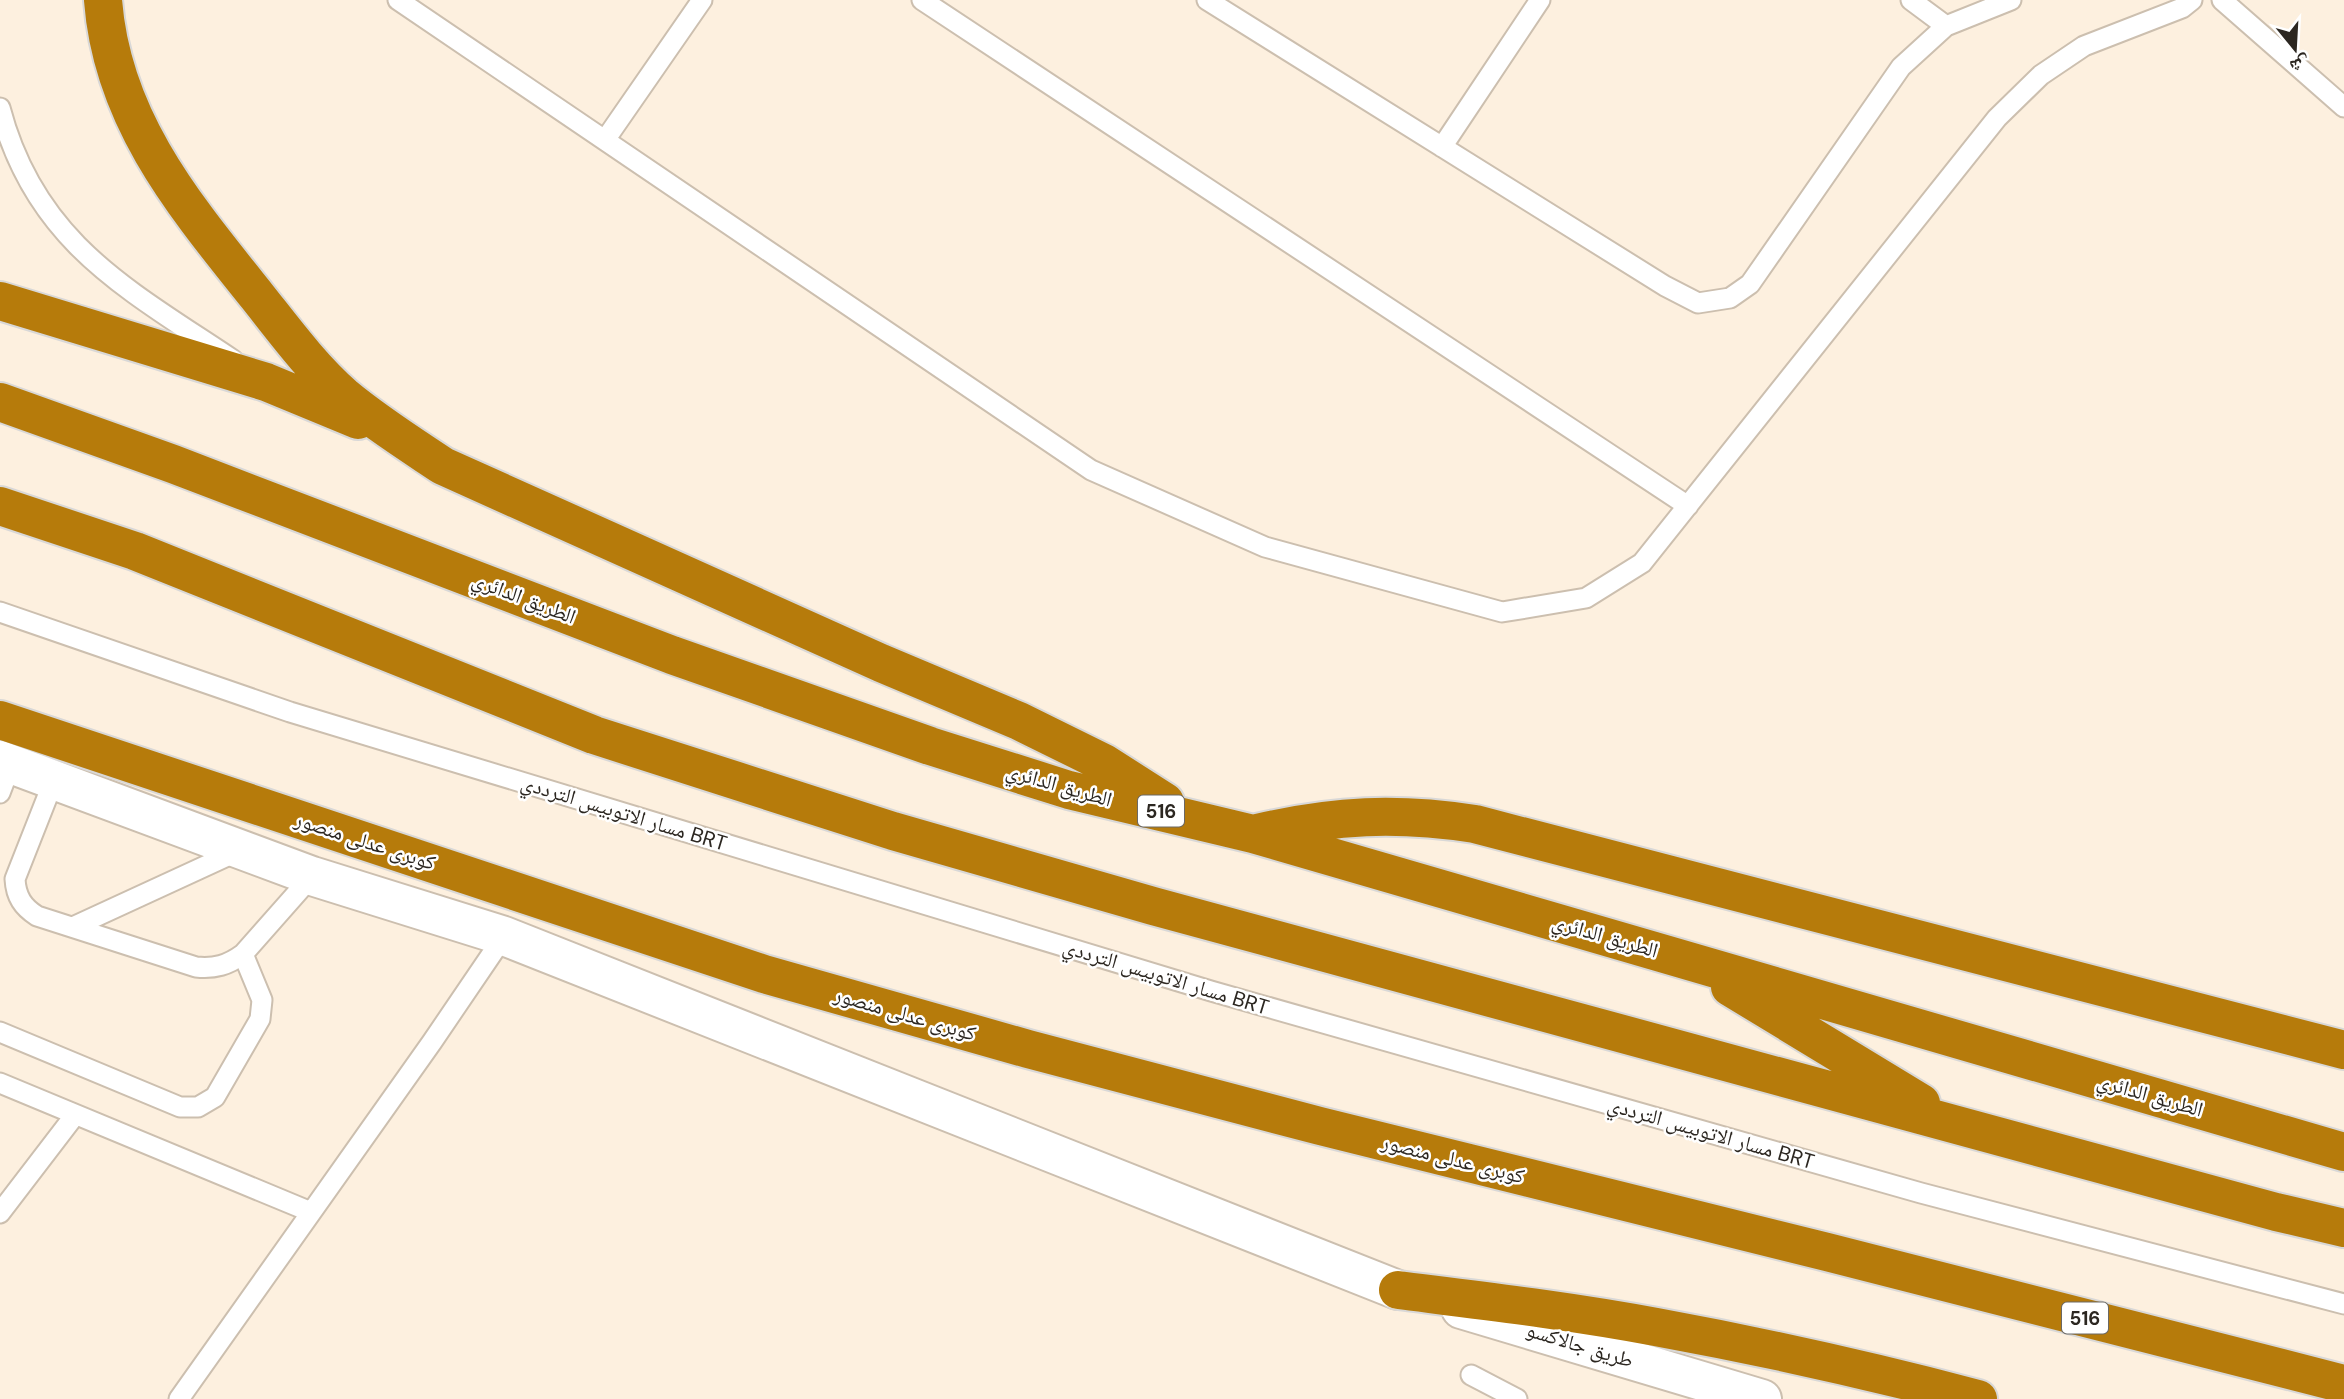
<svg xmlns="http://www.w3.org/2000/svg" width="2344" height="1399" viewBox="0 0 2344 1399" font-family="'DM Sans','Noto Naskh Arabic',sans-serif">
	<rect width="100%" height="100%" fill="#fdf0df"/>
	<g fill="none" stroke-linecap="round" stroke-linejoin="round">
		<g stroke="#ccbfaf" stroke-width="23">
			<path id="service" d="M398,0L1091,470L1265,547L1502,612L1586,598L1642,563L1997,118L2041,75L2084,46L2182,8L2192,0
				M922,0L1688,506
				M1207,0L1665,286L1698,303L1730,298L1750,284L1901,67L1946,26L2011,0
				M1911,0L1946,26
				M2222,0L2344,107
				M0,108C35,242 127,289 233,360
				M605,140L702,0
				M1442,147L1540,0
				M0,612L290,712L1211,991L1921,1193L2344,1304
				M54,780L15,879C16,897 23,907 37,916L196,967C215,969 228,965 243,954L312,876
				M0,793L11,764
				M73,927L238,851
				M0,1032L180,1107H198L215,1097L260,1019L262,1000L243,954
				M0,1083L311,1212
				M0,1213L75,1115
				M1471,1375L1517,1399
				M179,1399L432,1042L504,936"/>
		</g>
		<g stroke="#ccbfaf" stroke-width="42">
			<path id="tertiary" d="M1461,1309L1762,1399"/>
		</g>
		<g stroke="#ccbfaf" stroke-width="42">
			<path id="secondary" d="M0,760L312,876L504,936L1398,1290"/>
		</g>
		<g stroke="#d9d8d7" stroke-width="42">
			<path id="motorway" d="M103,0C112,120 185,206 257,296C284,330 311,367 344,396C375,422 410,444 443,466L881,663L1019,721L1104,763L1165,802
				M0,301L266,382L358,420
				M0,402L173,464L672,655L930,746L1069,790L1253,834L2344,1152
				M0,506L135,551L594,735L893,831L1153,906L2276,1212L2344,1228
				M0,720L764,974L1028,1049L1320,1126L1827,1252L2344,1384
				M1257,833C1335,815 1396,812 1475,824L2344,1050
				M1730,987L1921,1103
				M1398,1290C1485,1301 1571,1311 1656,1327C1765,1347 1872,1371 1978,1399"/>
		</g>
		<use href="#service" stroke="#fff" stroke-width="19"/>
		<use href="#tertiary" stroke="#fff" stroke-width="38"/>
		<use href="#secondary" stroke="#fff" stroke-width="38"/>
		<use href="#motorway" stroke="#b67b0b" stroke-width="38"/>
	</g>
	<g text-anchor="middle" stroke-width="5" stroke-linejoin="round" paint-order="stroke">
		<g fill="#fff" stroke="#6b6864" stroke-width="2">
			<rect x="1138" y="795.5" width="46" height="31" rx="5"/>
			<rect x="2062" y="1302.5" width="46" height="31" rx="5"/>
		</g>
		<g font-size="19" font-weight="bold" fill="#2c2721">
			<text x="1161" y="818">516</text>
			<text x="2085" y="1325">516</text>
		</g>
		<g font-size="21" fill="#2c2721" stroke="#fff">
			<text transform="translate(524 598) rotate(21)" y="7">الطريق الدائري</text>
			<text transform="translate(1059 785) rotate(16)" y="7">الطريق الدائري</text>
			<text transform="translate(624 813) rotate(17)" y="7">مسار الاتوبيس الترددي BRT</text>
			<text transform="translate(365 841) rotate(18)" y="7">كوبرى عدلى منصور</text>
			<text transform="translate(1605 936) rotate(16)" y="7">الطريق الدائري</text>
			<text transform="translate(1166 977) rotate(17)" y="7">مسار الاتوبيس الترددي BRT</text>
			<text transform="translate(905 1014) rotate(16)" y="7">كوبرى عدلى منصور</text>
			<text transform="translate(2150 1095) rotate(16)" y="7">الطريق الدائري</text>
			<text transform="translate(1711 1133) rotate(16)" y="7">مسار الاتوبيس الترددي BRT</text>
			<text transform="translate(1453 1159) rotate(14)" y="7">كوبرى عدلى منصور</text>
			<text transform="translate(1580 1345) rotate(17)" y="7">طريق جالاكسو</text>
		</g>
	</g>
	<g transform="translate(2295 49) rotate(162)" stroke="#ffffff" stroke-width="5" paint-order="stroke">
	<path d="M0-5L12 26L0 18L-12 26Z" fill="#2c2721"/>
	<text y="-10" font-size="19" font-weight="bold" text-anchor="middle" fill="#2c2721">ش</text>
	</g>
</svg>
